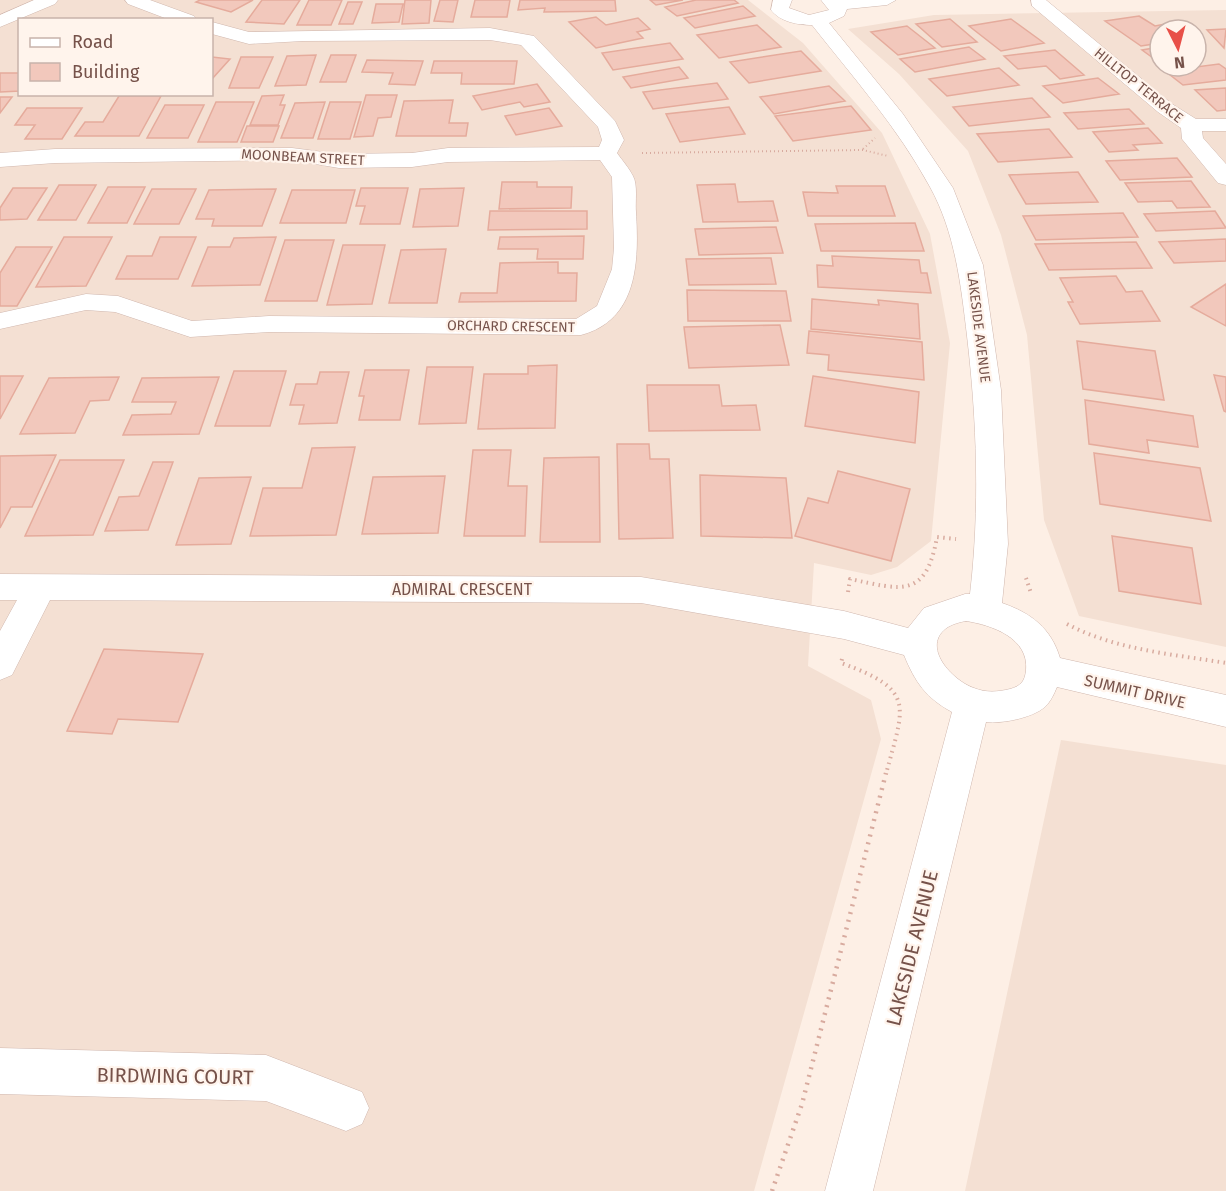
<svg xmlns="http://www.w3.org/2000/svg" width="1226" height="1191" viewBox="0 0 1226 1191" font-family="'Fira Sans',sans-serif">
	<rect width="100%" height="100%" fill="#fdefe5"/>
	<path fill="#f4e0d3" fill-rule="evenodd" d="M0,0H748L803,43L882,133L930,234L950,343L931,541L897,567L871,575L814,563L808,666L871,700L881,739L754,1191H0ZM20,20H212V94H20Z
		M1226,10V647L1079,616L1044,520L1027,335L1001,235L968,151L899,74L848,29L934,15ZM1160,30H1196V66H1160Z
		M1061,740L1226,765V1191H965Z"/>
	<path fill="#f2c8bc" stroke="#e5ab9c" stroke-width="1.5" d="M200,0H253L231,12L196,2Z
		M262,0H300L284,24L246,22Z
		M309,0H342L331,25H297Z
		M405,0H431L429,23L402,24Z
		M440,0H458L453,22L434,21Z
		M475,0H510L507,17H471Z
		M520,0H615L616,11L544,12L545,8L518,10Z
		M650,0H683L656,5Z
		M696,0H734L738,3L677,16L665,7Z
		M348,2H362L353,24H339Z
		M376,4H403L399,22L372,23Z
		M743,6L755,16L695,28L684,18Z
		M1139,16L1155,26L1165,24L1174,30H1160V43L1141,46L1105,21Z
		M596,17L606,25L638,18L650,29L637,32L643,38L596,48L569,22Z
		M950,19L977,42L942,47L916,24Z
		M1011,19L1044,43L1001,51L969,26Z
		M757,25L781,47L719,58L697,35Z
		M907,26L935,48L898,55L871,32Z
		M1226,29L1224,48L1207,30Z
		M670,43L683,59L613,70L602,53Z
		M969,47L985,59L915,72L900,59Z
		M1160,47V63L1142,50Z
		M1055,50L1084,75L1060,79L1046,66L1018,69L1004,56Z
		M801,51L821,71L749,83L730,62Z
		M316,55L306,85L275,86L287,56Z
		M331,55H356L346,82H320Z
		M212,57L230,59L212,79Z
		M241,57H273L259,88H229Z
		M367,60L423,61L415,85L389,84L393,73L362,72Z
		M434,61H517L514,84H461L462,73H431Z
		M1219,64L1226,69V80L1183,85L1165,71Z
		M679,67L688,78L631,88L623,77Z
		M999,68L1019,85L947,96L929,79Z
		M0,73H20V91L0,92Z
		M1098,78L1119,94L1063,103L1043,86Z
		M717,83L728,99L653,109L643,92Z
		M537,84L550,102L524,107L520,102L482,110L473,96Z
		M829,86L845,101L774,114L760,97Z
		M1226,88V110L1217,111L1195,90Z
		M284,95L280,105H285L278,125H250L262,96Z
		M366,95H397L391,117L378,118L373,136L354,137Z
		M119,96H161L139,136H75L85,122H103Z
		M0,97H12L0,113Z
		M1032,98L1050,117L969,126L953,107Z
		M453,100L449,123H468L466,136H396L404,101Z
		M216,102H254L237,142H198Z
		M325,102L313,138H281L295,103Z
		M330,102H361L350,139H318Z
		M165,105H204L188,138H147Z
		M851,106L871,130L793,141L775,116Z
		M729,107L745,134L680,142L666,114Z
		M27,108H82L62,139H25L35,125H15Z
		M549,108L562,126L516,135L505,116Z
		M1129,109L1144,124L1078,129L1064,113Z
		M247,126H279L273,142H241Z
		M1148,128L1162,143L1133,145L1138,150L1109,152L1093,132Z
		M1049,129L1072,157L998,162L977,134Z
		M1177,158L1192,177L1120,180L1106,161Z
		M1078,172L1098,202L1026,204L1009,175Z
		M1191,181L1210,207L1177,208L1172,201L1138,202L1125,183Z
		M502,182H537V187H572L571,208L499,209Z
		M735,184L738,202L773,201L778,221L703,222L697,185Z
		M59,185H96L76,220H38Z
		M836,186H885L895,216H808L803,192L838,193Z
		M108,187H145L127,223H88Z
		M13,188H47L27,219L0,220V208Z
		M361,188H408L400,224H360L365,206H356Z
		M464,188L458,226L413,227L420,189Z
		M152,189H196L179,224H134Z
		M276,189L262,226H212L214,219H196L209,190Z
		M292,190H355L346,223H280Z
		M490,211H587V229L488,230Z
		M1215,211L1226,228L1156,231L1144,214Z
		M1123,213L1138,237L1036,240L1023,216Z
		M915,223L924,251H821L815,224Z
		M776,227L783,253L699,255L695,229Z
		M584,236L583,259H537L538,249H498L500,237Z
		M64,237H112L86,286L36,287Z
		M160,237H196L178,279H116L127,256H152Z
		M276,237L260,285L192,286L208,247H230L234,238Z
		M1226,239V261L1174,263L1159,242Z
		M285,240H334L317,301H265Z
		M1136,242L1152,268L1049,270L1035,244Z
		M343,245H385L372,304L327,305Z
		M16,247H52L17,306H0V273Z
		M446,249L437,303H389L401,250Z
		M832,256L919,260L921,273H927L931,293L818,287L817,265L833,266Z
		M771,258L776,284L689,285L686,259Z
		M558,262V273H577L576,301L459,302L461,293H497L500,263Z
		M1116,276L1126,292L1142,291L1160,321L1080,324L1068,302H1073L1060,278Z
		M1226,284V326L1191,307Z
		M687,290L786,291L791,321H688Z
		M812,299L879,305L878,300L918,304L920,339L811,329Z
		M780,325L789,365L689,368L684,327Z
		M809,331L922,342L924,380L828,370L829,355L807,353Z
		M1077,341L1155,351L1164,400L1083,389Z
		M557,365L555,428L478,429L484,374H528V366Z
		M427,367H473L466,423L419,424Z
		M365,370H409L400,420H359L364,396H359Z
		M234,371H286L270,426H215Z
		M320,372H349L337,423L299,424L304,405H290L296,384H317Z
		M1214,375L1226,377V412L1224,411Z
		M0,376H23L0,419Z
		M813,376L919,392L915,443L805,426Z
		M119,377L109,400L90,401L75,433L20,434L49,378Z
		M219,377L199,434L123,435L132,415L171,414L176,402H132L142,378Z
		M647,385H719L722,406L756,405L760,430L649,431Z
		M1085,400L1193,416L1198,447L1147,440L1149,453L1089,444Z
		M617,444H649L650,459H669L673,538L619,539Z
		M355,447L336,535L250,536L263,488H302L312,448Z
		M473,450H511L508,486H527L525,536H464Z
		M1094,453L1200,468L1211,521L1100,504Z
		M56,455L32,507H11L0,528V456Z
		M599,457L600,542H540L544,458Z
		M60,460H124L93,535L25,536Z
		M153,462H173L148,530L105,531L119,497L139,496Z
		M838,471L910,489L891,561L795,536L808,498L828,503Z
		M700,475L786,478L792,538L701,536Z
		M445,476L438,533L362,534L373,477Z
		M251,477L231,544L176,545L199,478Z
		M1112,536L1192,548L1201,604L1119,591Z
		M104,649L203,654L178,722L118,719L112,734L67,731Z"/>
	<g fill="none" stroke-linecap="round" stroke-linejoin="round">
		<g stroke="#d0b7ae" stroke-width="1">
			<path id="street" d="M34,0H58L55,4L0,27V15Z
				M125,0H150L194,16L197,20H170L128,4Z
				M773,0H792L789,8L809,15L829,10L821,0H896L887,5L847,9L844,16L829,23L903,114L953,188L983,265L1001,390L1008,544L1002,603C1031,613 1051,628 1060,658L1226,695V727L1057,687C1054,694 1051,701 1045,707C1032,718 1002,724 986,722L873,1191H825L952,712C926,698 915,682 904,655L844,639L641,603L50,600L12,675L0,680V631L17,600H0V574L641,577L844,611L908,628L924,608L965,594H970C980,509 977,421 967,336C961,285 955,232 930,187C898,128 853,77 812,25C798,25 780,22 771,10ZM966,621C992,625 1029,638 1026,670C1025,681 1021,686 1010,689C998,692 986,693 974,688C953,681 919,646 948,627C953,624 960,622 966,621Z
				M1031,0H1046L1172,104L1196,119H1226V131H1202L1203,138L1226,164V185L1218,183L1182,139L1181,128L1158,112L1032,6Z
				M212,22L249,32L490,28L534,36L615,121L624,140L617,153C622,160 629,168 633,176C638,185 635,202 636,212C639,261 638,320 581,335L269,332L190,337L115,312L86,310L0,329V313L86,294L118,296L192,321L269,316L576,319L597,306L612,269L614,248L612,177L600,160L448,162L412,167L339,168L292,160L55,163L0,167V153L55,149L292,148L339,154L412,153L448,148L599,147L602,140L598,127L521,45L490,40L303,41L249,44L212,34Z
				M0,1048L266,1055L362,1092L369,1108L362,1124L346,1131L266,1101L0,1094Z"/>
		</g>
		<path stroke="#d8ab9f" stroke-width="2" stroke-dasharray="1 3" stroke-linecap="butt" d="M863,149L875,138
			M642,153L863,150L888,156"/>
		<path stroke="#d8ab9f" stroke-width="4" stroke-dasharray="1.5 4.5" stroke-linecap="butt" d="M1026,578L1031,593
			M848,592L850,579C902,590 926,599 937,537L956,539
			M1067,624C1116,650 1172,654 1226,663
			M842,659L841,663C917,690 904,706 886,774"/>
		<path stroke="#d8ab9f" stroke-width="4.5" stroke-dasharray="2 6" stroke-linecap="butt" d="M772,1191L802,1104L886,773"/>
		<use href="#street" fill="#fff" fill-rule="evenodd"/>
	</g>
	<g text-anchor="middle" stroke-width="4.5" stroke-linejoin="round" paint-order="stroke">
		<g font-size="14" fill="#76524a" stroke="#fff4ec">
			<text transform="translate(1139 85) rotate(39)" y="5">HILLTOP TERRACE</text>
			<text transform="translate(303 157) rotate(3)" y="5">MOONBEAM STREET</text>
			<text transform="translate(511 326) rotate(1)" y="5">ORCHARD CRESCENT</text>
			<text transform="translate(979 327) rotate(83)" y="5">LAKESIDE AVENUE</text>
		</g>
		<g font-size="16" fill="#76524a" stroke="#fff4ec">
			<text x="462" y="595">ADMIRAL CRESCENT</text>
			<text transform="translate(1135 691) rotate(13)" y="6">SUMMIT DRIVE</text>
		</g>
		<g font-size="20" fill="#76524a" stroke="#fff4ec">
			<text transform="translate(912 948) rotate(-76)" y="7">LAKESIDE AVENUE</text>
			<text transform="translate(175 1076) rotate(1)" y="7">BIRDWING COURT</text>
		</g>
	</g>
	<rect x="18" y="18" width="195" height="78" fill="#fff4ec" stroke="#c8b3ab" stroke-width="1.5"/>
	<rect x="30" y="38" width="30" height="9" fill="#ffffff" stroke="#c8b3ab" stroke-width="1.5"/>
	<text x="72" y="48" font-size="18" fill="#76524a">Road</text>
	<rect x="30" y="63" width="30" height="18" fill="#f2c8bc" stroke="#c8b3ab" stroke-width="1.5"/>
	<text x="72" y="78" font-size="18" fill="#76524a">Building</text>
	<g transform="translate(1178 48) rotate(174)"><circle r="28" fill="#fff4ec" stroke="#c8b3ab" stroke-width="1.5"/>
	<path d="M0-4.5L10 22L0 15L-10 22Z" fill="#e85048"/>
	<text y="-9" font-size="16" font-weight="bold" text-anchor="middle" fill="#76524a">N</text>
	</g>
</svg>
